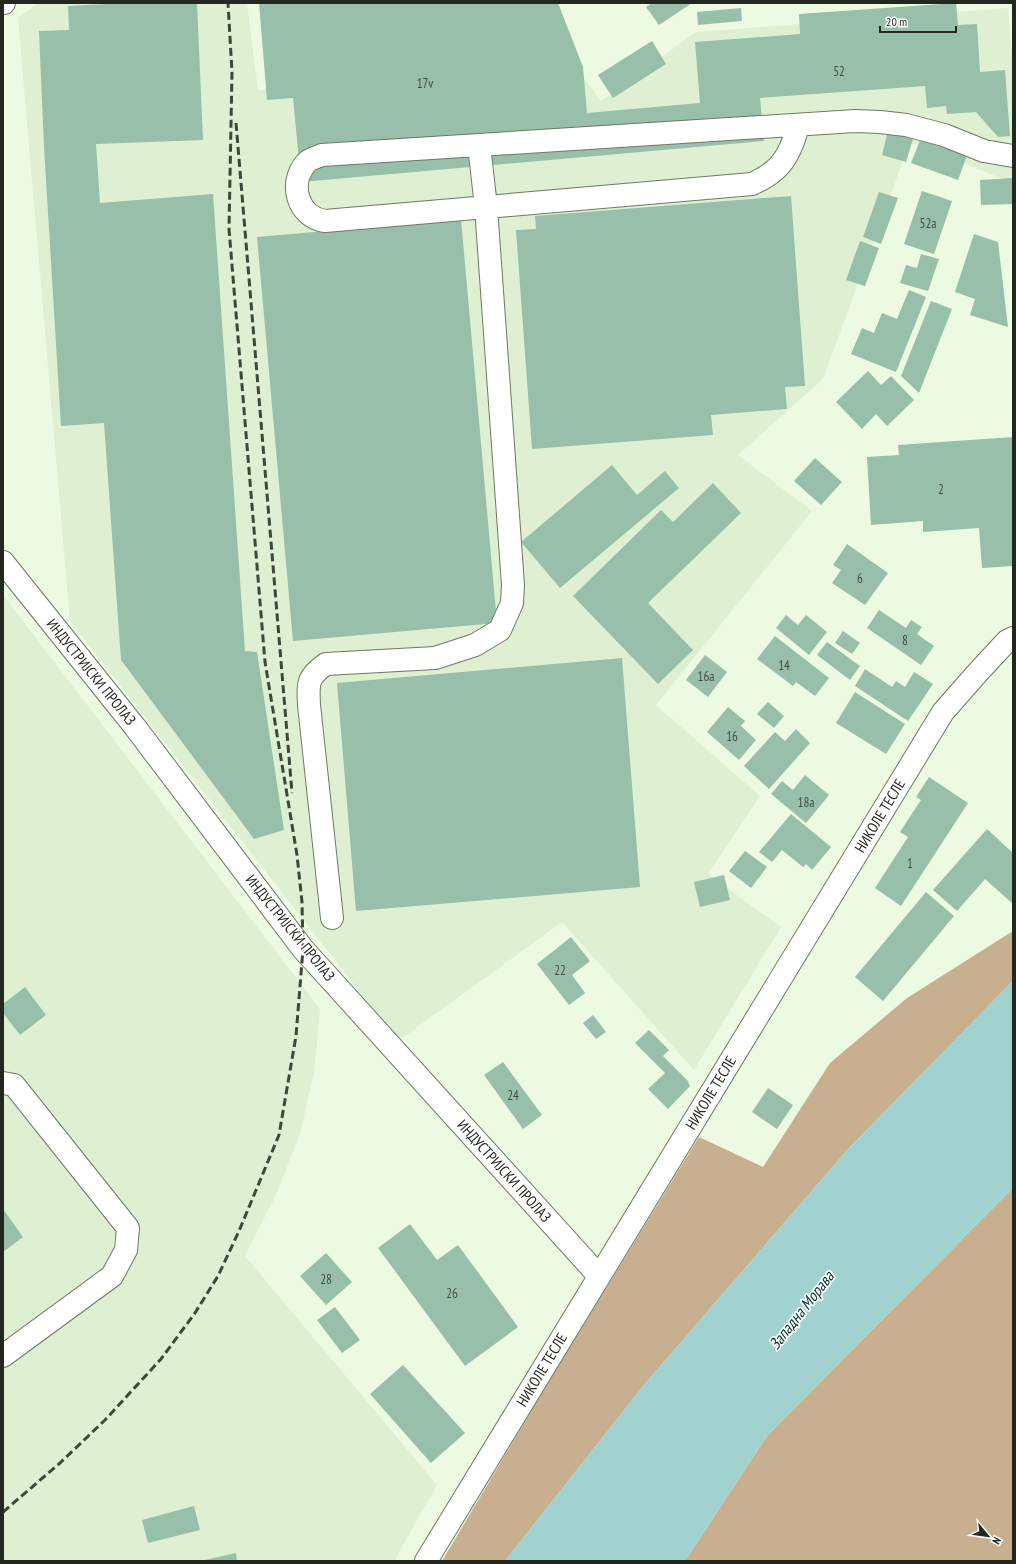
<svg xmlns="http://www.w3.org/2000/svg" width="1016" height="1564" viewBox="0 0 1016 1564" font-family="'PT Sans Narrow',sans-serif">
	<rect width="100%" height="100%" fill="#ecfae1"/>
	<path fill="#def0d1" d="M38,3H247L258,90L569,58L601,101L696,32L1008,8L1013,64V183L910,142L823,379L738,455L812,511L656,705L760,796L708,874L781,927L694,1070L562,922L398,1041L70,621L18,18Z
		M3,595L320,1009L314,1072L300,1134L275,1197L245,1256L437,1485L394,1561H3Z"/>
	<path fill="#c8af90" d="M1013,931V981L849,1148L644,1385L505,1561H442L545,1388L699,1137L763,1167L830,1063L907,998Z
		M1013,1188V1561H685L767,1436Z"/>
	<path fill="#a1d2cf" d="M1013,981V1188L767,1436L685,1561H505L644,1385L849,1148Z"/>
	<path fill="#98bfaa" d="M125,3H197L203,140L96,144L100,203L213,194L245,651L257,652L284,830L254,839L121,660L104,423L61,426L44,147L39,31L69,30L68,6Z
		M259,3H558L583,67L587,113L700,103L695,42L800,34L799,14L956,3L958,25L977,24L980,72L1005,70L1010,136L998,137L976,112L947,114L946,106L927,108L925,86L760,98L764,141L301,182L293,98L267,100Z
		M652,3H692L659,25L646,7Z
		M741,8L742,21L698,25L697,12Z
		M652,41L666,64L613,98L598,75Z
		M888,131L913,139L906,162L882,155Z
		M921,138L967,155L958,180L911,163Z
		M1013,178V204L981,205L980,180Z
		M922,191L952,201L934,254L904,244Z
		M879,192L898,198L881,244L863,237Z
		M791,196L805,386L785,387L787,409L711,415L713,435L532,449L516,230L536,229L535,216Z
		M461,219L497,623L293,641L257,237Z
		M974,234L998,242L1008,327L970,315L975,299L955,292Z
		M860,241L879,248L865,286L846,280Z
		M921,254L939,259L928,291L900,283L906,265L917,268Z
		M909,290L926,297L896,372L851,354L862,328L874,333L882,313L897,319Z
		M931,301L952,309L919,393L901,376Z
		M868,371L881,385L891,376L914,400L887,426L876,414L862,429L836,402Z
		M1013,437V566L982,568L979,528L923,532V521L871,525L867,457L899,455L898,445Z
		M815,458L842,482L821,505L794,481Z
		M612,465L637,495L665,471L679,488L560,588L521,542Z
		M713,483L741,513L648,603L693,650L658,684L573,596L661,510L673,522Z
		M847,544L888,573L865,605L832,583L841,570L833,565Z
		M879,610L906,628L911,620L922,627L917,634L934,646L921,665L867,628Z
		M786,615L798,625L806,615L827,632L809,655L776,628Z
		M843,631L860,643L852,654L835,643Z
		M775,636L829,678L815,696L796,682L793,686L757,659Z
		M827,642L860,666L850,680L817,655Z
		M705,655L727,672L708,697L686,680Z
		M622,658L640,887L356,911L337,683Z
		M865,669L892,687L896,681L905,687L914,672L933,684L908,721L855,686Z
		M855,692L905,724L886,754L836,723Z
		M768,702L784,716L774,728L757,714Z
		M728,707L745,721L741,726L756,740L739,760L707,732Z
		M796,729L810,743L769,789L744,766L775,732L785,741Z
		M805,775L829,795L806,823L771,794L782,781L793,790Z
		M929,777L968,803L901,906L875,888L908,837L900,832L921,800L916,797Z
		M791,814L831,847L812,870L806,864L803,867L782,850L772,862L759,852Z
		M987,829L1013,853V904L985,879L957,911L933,890Z
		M745,851L767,867L751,888L729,871Z
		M724,875L730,900L700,907L694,882Z
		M926,892L954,916L883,1001L855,977Z
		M571,937L590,961L572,975L585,993L569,1005L537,964Z
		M25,987L46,1015L20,1035L3,1013V1004Z
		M593,1015L606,1032L596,1039L583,1023Z
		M649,1030L669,1050L663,1056L688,1081L690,1086L668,1109L648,1089L665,1073L635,1043Z
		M503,1062L542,1115L523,1129L484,1075Z
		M768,1088L793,1105L777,1129L752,1112Z
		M3,1209L23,1237L3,1252Z
		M410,1224L437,1260L458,1245L518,1327L465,1366L378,1248Z
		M326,1253L352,1282L326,1305L300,1276Z
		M335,1307L360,1340L342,1353L317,1320Z
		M403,1365L465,1433L431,1463L370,1394Z
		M194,1506L200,1530L148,1543L142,1520Z
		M236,1553L237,1561H205V1560Z"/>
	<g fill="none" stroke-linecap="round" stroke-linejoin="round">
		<g stroke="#6d7964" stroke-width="24">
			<path id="minor" d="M3,3H4
				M798,125C794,142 787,162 771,173C765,178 758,181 752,184L325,221C298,217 288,184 306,163C309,159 317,157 322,155L855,121L880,122L906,125L944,135L984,151L1013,156
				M3,562L135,727L303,949L599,1276
				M332,918L309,705C308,683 307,677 326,664L435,658L475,645L500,630L512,603L513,585L486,207L479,145
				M3,1083L14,1085L128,1228L126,1250L112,1276L3,1356
				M426,1561L943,712L980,670L1007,641L1013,638"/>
		</g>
		<use href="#minor" stroke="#fff" stroke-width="22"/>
		<path stroke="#3f463a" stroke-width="3" stroke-dasharray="8 4" stroke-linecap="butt" d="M236,123L292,793
			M3,1512L60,1463L105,1420L161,1359L195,1313L218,1276L239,1231L279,1135L296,1036L303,949L302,902L297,855L265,662L229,229L232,72L228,3"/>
	</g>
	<g text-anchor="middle" stroke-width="3.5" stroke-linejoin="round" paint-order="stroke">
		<g font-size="13" fill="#404e42">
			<text x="839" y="76">52</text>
			<text x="425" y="88">17v</text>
			<text x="928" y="228">52a</text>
			<text x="941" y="494">2</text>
			<text x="860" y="583">6</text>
			<text x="905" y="645">8</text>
			<text x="784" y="670">14</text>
			<text x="706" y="681">16a</text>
			<text x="732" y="741">16</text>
			<text x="806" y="807">18a</text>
			<text x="910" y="868">1</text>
			<text x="560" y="975">22</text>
			<text x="513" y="1100">24</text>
			<text x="326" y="1284">28</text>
			<text x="452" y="1298">26</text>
		</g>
		<g font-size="15" fill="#23281f" stroke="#fff">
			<text transform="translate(91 672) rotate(51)" y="5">ИНДУСТРИЈСКИ ПРОЛАЗ</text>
			<text transform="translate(880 816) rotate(-59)" y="5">НИКОЛЕ ТЕСЛЕ</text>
			<text transform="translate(290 928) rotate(51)" y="5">ИНДУСТРИЈСКИ ПРОЛАЗ</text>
			<text transform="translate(711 1093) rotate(-59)" y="5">НИКОЛЕ ТЕСЛЕ</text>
			<text transform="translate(504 1171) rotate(48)" y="5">ИНДУСТРИЈСКИ ПРОЛАЗ</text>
			<text transform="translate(542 1370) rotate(-59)" y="5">НИКОЛЕ ТЕСЛЕ</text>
		</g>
		<g font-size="16" font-style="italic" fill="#00312f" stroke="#fff">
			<text transform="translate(801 1310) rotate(-52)" y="6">Западна Морава</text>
		</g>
	</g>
	<rect width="1016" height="1564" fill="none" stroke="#23281f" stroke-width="8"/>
	<g transform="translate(988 1536) rotate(119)" stroke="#ffffff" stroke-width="3" paint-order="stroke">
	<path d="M0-3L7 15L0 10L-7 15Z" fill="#23281f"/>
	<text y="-6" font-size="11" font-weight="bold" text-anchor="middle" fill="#23281f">N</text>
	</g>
	<path d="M880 26v6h76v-6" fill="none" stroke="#23281f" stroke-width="2"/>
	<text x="886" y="26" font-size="12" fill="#23281f" stroke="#ffffff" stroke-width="3" paint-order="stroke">20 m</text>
</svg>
